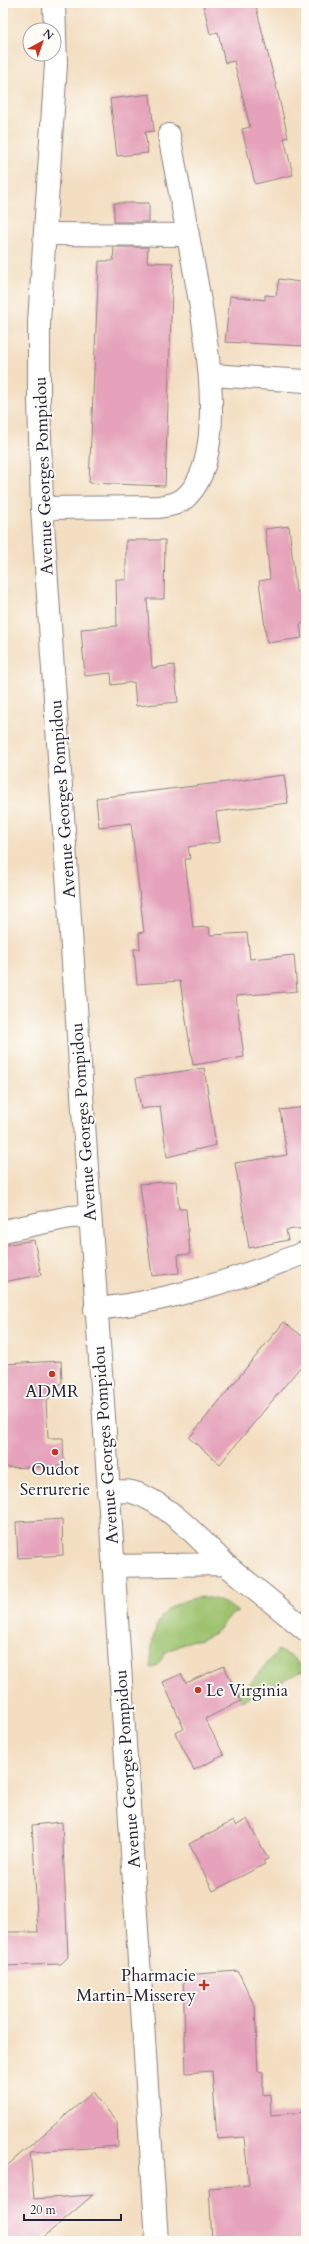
<svg xmlns="http://www.w3.org/2000/svg" width="309" height="2244" viewBox="0 0 309 2244" font-family="Cardo,serif">
	<rect width="100%" height="100%" fill="#fdfcf7"/>
	<filter id="ink" filterUnits="userSpaceOnUse"><feTurbulence type="fractalNoise" baseFrequency=".025" numOctaves="2"/><feDisplacementMap in="SourceGraphic" scale="8" xChannelSelector="R" yChannelSelector="G"/><feConvolveMatrix kernelMatrix="1 2 1 2 8 2 1 2 1" color-interpolation-filters="sRGB"/></filter>
	<filter id="wash" filterUnits="userSpaceOnUse"><feTurbulence type="fractalNoise" baseFrequency=".012" numOctaves="4" result="noise"/><feDisplacementMap in="SourceGraphic" scale="16" xChannelSelector="R" yChannelSelector="G"/><feGaussianBlur stdDeviation="0.9" result="paint"/><feColorMatrix in="noise" values="0 0 0 0 0 0 0 0 0 0 0 0 0 0 0 0 0 1.4 0 .05"/><feComposite in="paint" operator="in"/></filter>
	<g filter="url(#wash)">
		<rect width="100%" height="100%" fill="#f3dec1"/>
		<path fill="#9dc36e" stroke="#607254" d="M202,1597C217,1598 227,1604 238,1612L231,1615L215,1633L198,1641L193,1640L166,1652L156,1667L151,1668C151,1627 158,1603 202,1597Z
			M278,1650L292,1657L305,1670L241,1701L236,1692L247,1687Z"/>
		<g id="blocks">
			<path fill="#e5a2ba" d="M203,3H255L279,98L288,137L284,138L293,175L255,184L242,129L250,127L234,61L225,63L218,32L210,34Z
				M150,94L154,131L145,132L148,153L117,156L110,99Z
				M114,203H149V222H114Z
				M114,247H148L147,262L173,263L165,486L89,483L99,261H113Z
				M279,279L306,283V346L225,342L230,296L265,300V295L276,296Z
				M289,526L296,592L306,591V623L300,624L302,638L267,643L259,581L270,579L265,529Z
				M126,540H165L164,599H147L152,668L174,665L178,702L136,706L134,682L112,685L111,673L85,676L81,629L117,626L116,579L126,580Z
				M284,775L288,803L216,812L220,842L188,847L190,859H185L193,928L209,927L210,935L247,933L250,959L294,955L297,991L236,996L244,1057L193,1065L180,981L137,984L134,949H140L139,933L144,932L131,823L99,827L96,798Z
				M204,1068L216,1145L167,1157L160,1106L141,1109L136,1078Z
				M306,1107V1228L286,1230L288,1240L249,1248L235,1163L287,1155L280,1110Z
				M176,1181L179,1209H186L190,1254L178,1255L179,1273L152,1276L140,1184Z
				M34,1240L41,1275L3,1282V1245Z
				M284,1322L306,1339V1360L220,1464L189,1438Z
				M61,1361L62,1382L46,1402L48,1438H63L64,1466L3,1468V1364Z
				M62,1519L63,1555L18,1558L16,1522Z
				M224,1666L241,1701L205,1719L224,1755L194,1770L175,1733L184,1729L163,1682L181,1674L186,1683Z
				M247,1819L268,1859L263,1861L265,1864L213,1891L189,1844L233,1821L236,1826Z
				M62,1822L68,1957L61,1964L3,1966V1932H38L32,1825Z
				M238,1971L255,2007L258,2071L263,2072V2095L270,2094L271,2115L306,2112V2241H212L209,2188L249,2185L244,2137L217,2139L212,2071L186,2073L183,1975Z
				M93,2092L117,2122L118,2146L30,2152L34,2199L93,2195L39,2241H3V2169Z"/>
		</g>
	</g>
	<g filter="url(#ink)">
		<use href="#blocks" fill-opacity="0" stroke="#8a807e" stroke-width="1"/>
		<g fill="none" stroke-linecap="round" stroke-linejoin="round">
			<g stroke="#8a807e" stroke-width="24">
				<path id="street" d="M169,135L188,235
					M211,375L306,381
					M42,508L159,507C170,505 179,504 187,496C235,450 198,295 188,235L45,234
					M3,1231L70,1217L89,1216
					M95,1309C163,1303 243,1278 306,1252
					M108,1492C115,1492 125,1490 132,1492C167,1502 200,1539 225,1564L113,1566
					M225,1564L306,1630"/>
			</g>
			<g stroke="#8a807e" stroke-width="24">
				<path id="secondary" d="M54,3L56,64L39,322V400L42,508L104,1417L157,2241"/>
			</g>
			<use href="#street" stroke="#fff" stroke-width="22"/>
			<use href="#secondary" stroke="#fff" stroke-width="22"/>
		</g>
	</g>
	<g fill="#c8321e" stroke="#fdfcf7" stroke-width="1.5">
		<circle cx="52" cy="1374" r="4"/>
		<circle cx="55" cy="1452" r="4"/>
		<circle cx="198" cy="1690" r="4"/>
		<path d="M202 1979h4v4h4v4h-4v4h-4v-4h-4v-4h4z"/>
	</g>
	<g text-anchor="middle" stroke-width="3.5" stroke-linejoin="round" paint-order="stroke">
		<g font-size="17" fill="#22223b" stroke="#fdfcf7">
			<text transform="translate(43 476) rotate(-92)" y="6">Avenue Georges Pompidou</text>
			<text transform="translate(62 799) rotate(-94)" y="6">Avenue Georges Pompidou</text>
			<text transform="translate(83 1122) rotate(-94)" y="6">Avenue Georges Pompidou</text>
			<text transform="translate(105 1445) rotate(-94)" y="6">Avenue Georges Pompidou</text>
			<text transform="translate(127 1769) rotate(-94)" y="6">Avenue Georges Pompidou</text>
		</g>
		<g font-size="17" fill="#22223b" stroke="#fdfcf7">
			<text x="52" y="1397">ADMR</text>
			<text x="55" y="1475">Oudot<tspan x="55" dy="20">Serrurerie</tspan></text>
			<text x="206" y="1696" text-anchor="start">Le Virginia</text>
			<text x="196" y="1981" text-anchor="end">Pharmacie<tspan x="196" dy="20">Martin-Misserey</tspan></text>
		</g>
	</g>
	<rect width="309" height="2244" fill="none" stroke="#fdfcf7" stroke-width="16"/>
	<g transform="translate(42 42) rotate(40)"><circle r="19" fill="#fdfcf7" stroke="#a5a5ac"/>
	<path d="M0-3L7 15L0 10L-7 15Z" fill="#c8321e"/>
	<text y="-6" font-size="11" font-weight="bold" text-anchor="middle" fill="#22223b">N</text>
	</g>
	<path d="M24 2214v6h97v-6" fill="none" stroke="#22223b" stroke-width="2"/>
	<text x="30" y="2214" font-size="12" fill="#22223b" stroke="#fdfcf7" stroke-width="3" paint-order="stroke">20 m</text>
</svg>
